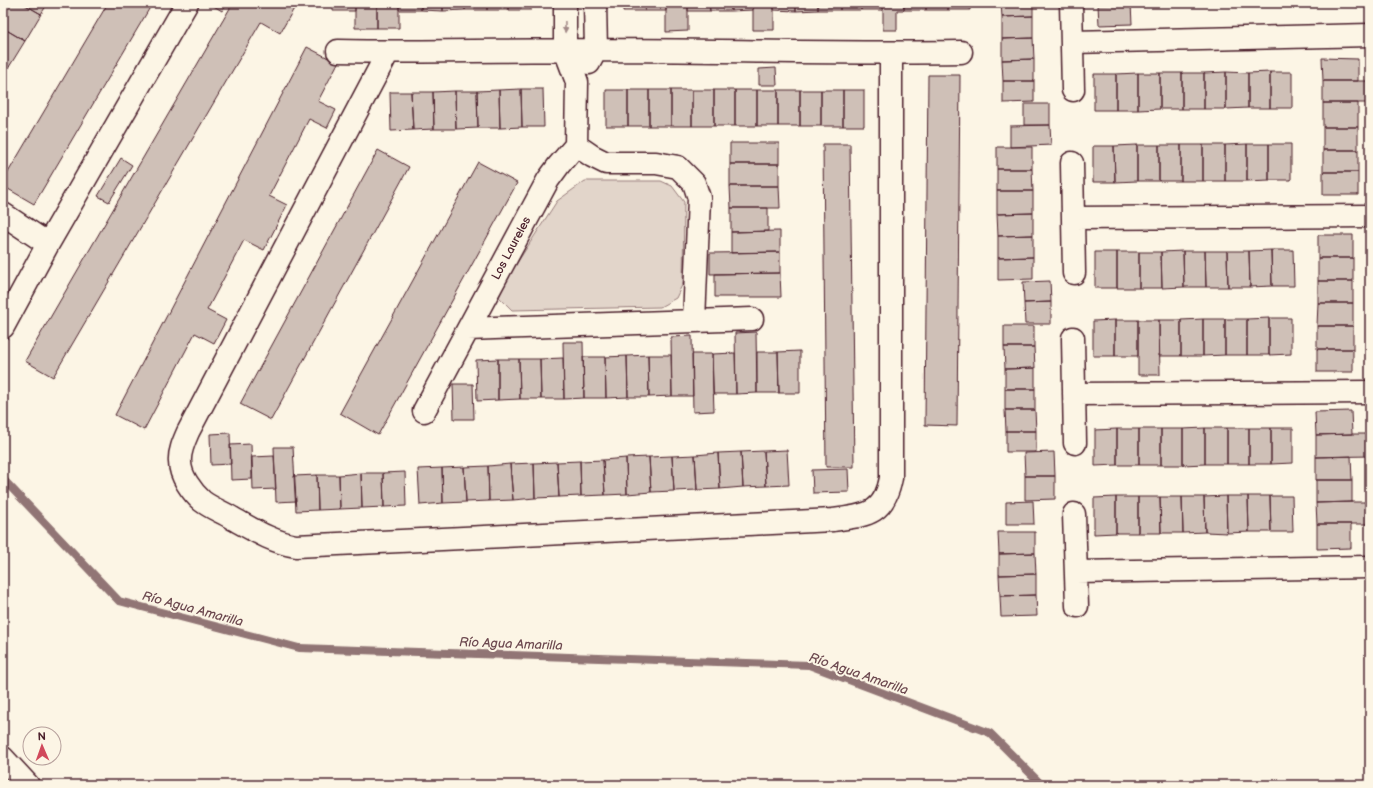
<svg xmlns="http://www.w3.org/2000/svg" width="1373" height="788" viewBox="0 0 1373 788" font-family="'Balsamiq Sans',sans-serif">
	<rect width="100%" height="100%" fill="#fcf5e5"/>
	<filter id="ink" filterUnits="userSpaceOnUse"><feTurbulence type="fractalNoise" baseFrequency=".025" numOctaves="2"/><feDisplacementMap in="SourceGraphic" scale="8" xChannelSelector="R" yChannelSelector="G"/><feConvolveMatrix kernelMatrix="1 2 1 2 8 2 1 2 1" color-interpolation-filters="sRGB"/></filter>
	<g filter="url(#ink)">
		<path fill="#e2d5ca" stroke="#967a7a" d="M585,181H661L672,186L684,202L683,283L676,298L660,307L512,310L499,297L506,280L557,201Z"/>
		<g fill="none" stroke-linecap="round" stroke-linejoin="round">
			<path stroke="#917474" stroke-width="8" d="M3,479L119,601L299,648L809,665L990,733L1042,785"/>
		</g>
		<path fill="#cfc0b7" stroke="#4a1f2b" d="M3,3H22L41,14L25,41L3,28Z
			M22,3H48L41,14Z
			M108,3H150L152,4L34,204L3,186V181Z
			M213,3H226L222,11L212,5Z
			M233,3H293L296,5L280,33L261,22L53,377L25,361Z
			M333,3H355V11H333Z
			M355,3H377V28H355Z
			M377,3H399V28H377Z
			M399,3H421V10H399Z
			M421,3H443V11L421,10Z
			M443,3H465V10L443,11Z
			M465,3H487V10H465Z
			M487,3H509V10H487Z
			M509,3H531V10H509Z
			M623,3H645V11H623Z
			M645,3H666V11H645Z
			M666,3H688V31L666,32Z
			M688,3H709L710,11H688Z
			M709,3H731V11H710Z
			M731,3H753V10L731,11Z
			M753,3H774V30H753Z
			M774,3H796V11L774,10Z
			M796,3H818V10L796,11Z
			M818,3H840V10H818Z
			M840,3H861V10H840Z
			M861,3H883V10H861Z
			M883,3H904V10H897V30H883Z
			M904,3H926V10H904Z
			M926,3H948V10H926Z
			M948,3H970V10H948Z
			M1001,3H1033V16L1002,17Z
			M1131,4L1132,24L1099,25L1098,5Z
			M1033,16V38L1002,39V17Z
			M3,28L25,41L9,67L3,64Z
			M1033,38L1034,59L1002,60V39Z
			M307,47L338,63L318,101L336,110L327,128L309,119L269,196L287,205L264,250L244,240L207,310L226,320L214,343L195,333L144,430L115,415Z
			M1322,58L1358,59V81H1323Z
			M1034,59V81H1003L1002,60Z
			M3,64L9,67L3,76Z
			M776,68L777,85H759V69Z
			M1226,72L1248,73V108L1226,109Z
			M1226,72V109H1204V73Z
			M1270,72H1292V108H1270Z
			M1270,72V108H1248V73Z
			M1138,73H1160V109L1138,110Z
			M1138,73V110H1116V74Z
			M1160,73H1182V109H1160Z
			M1182,73H1204V109H1182Z
			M1094,74H1116V110H1094Z
			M928,75H960L957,426L925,425Z
			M1003,81H1034V102L1003,103Z
			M1323,81H1370V103H1323Z
			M521,89L522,127L500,128L499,90Z
			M521,89H543L544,127H522Z
			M499,90L500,128H478L477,91Z
			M606,90H628V126H606Z
			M628,90H649V126H628Z
			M649,90H671V126H649Z
			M671,90H692V126H671Z
			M692,90H714V126H692Z
			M714,90H735V126H714Z
			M735,90H757V126H735Z
			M757,90H778V126H757Z
			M778,90H800V126H778Z
			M800,90H821V126H800Z
			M821,90H843V126H821Z
			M843,90H864V126H843Z
			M455,91L456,129H434L433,92Z
			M455,91H477L478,128L456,129Z
			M390,92H411L413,130L391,131Z
			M411,92H433L434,129L413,130Z
			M1323,103H1358V127H1323Z
			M1024,104H1050V125H1024Z
			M1050,125L1051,145L1010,147V126Z
			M1323,127H1358V150H1323Z
			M730,143H779V164H730Z
			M823,144H850L854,467H826Z
			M1247,144H1269V180L1247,181Z
			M1247,144V181H1225V145Z
			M1269,144H1291V180H1269Z
			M1137,145H1159V181H1137Z
			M1137,145V181L1115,182L1114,146Z
			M1159,145H1181V181H1159Z
			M1181,145H1203V181H1181Z
			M1203,145H1225V181H1203Z
			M1093,146H1114L1115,182H1093Z
			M997,147H1032V169H997Z
			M378,150L409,167L271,420L240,404Z
			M1323,150H1358V172H1323Z
			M121,158L132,165L109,202L98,196Z
			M478,162L517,183L378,435L340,413Z
			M730,164H779V186H730Z
			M997,169H1032L1033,191H997Z
			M1323,172H1358V195H1323Z
			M730,186H779L780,208H731Z
			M997,191H1033V213L997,214Z
			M731,208H768V231L731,232Z
			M1033,213V235L998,236L997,214Z
			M780,231V252L731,253V232Z
			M1033,235V257L998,258V236Z
			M1318,235H1353V258H1318Z
			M1271,250H1293L1294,286H1272Z
			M1271,250L1272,286L1250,287L1249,251Z
			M1183,251H1205L1206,287H1184Z
			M1183,251L1184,287L1162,288L1161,252Z
			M1205,251H1227L1228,287H1206Z
			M1227,251H1249L1250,287H1228Z
			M780,252V273L710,274V253Z
			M1095,252H1117V288H1095Z
			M1117,252H1139V288H1117Z
			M1139,252H1161L1162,288H1139Z
			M1033,257V279L998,280V258Z
			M1318,258H1353V281H1318Z
			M780,273L781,297H715V274Z
			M1050,281L1051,302L1024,303L1023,282Z
			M1318,281H1353V303H1318Z
			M1051,302V324H1025L1024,303Z
			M1318,303H1353V326H1317Z
			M1269,318H1291V354L1269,355Z
			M1269,318V355H1247V319Z
			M1203,319H1225V355L1203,356Z
			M1203,319V356H1181V320Z
			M1225,319H1247V355H1225Z
			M1115,320H1138V356H1115Z
			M1115,320V356H1093V321Z
			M1138,320H1159L1160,375H1138Z
			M1159,320H1181V356H1159Z
			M1004,326H1034V347H1004Z
			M1317,326H1353V349H1317Z
			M756,332L757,393L736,394L735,333Z
			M692,336L693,396H672L671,337Z
			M563,342H583L584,398L564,399Z
			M1004,347H1034L1035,368L1005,369Z
			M1317,349H1353V372H1317Z
			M800,351V393H779L778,352Z
			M757,352H778L779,393H757Z
			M735,353L736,394H713L712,354Z
			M692,354H712L714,411L693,412Z
			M648,355L649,397H628L627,356Z
			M648,355H671L672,396L649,397Z
			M627,356L628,397L606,398L605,357Z
			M583,357H605L606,398H584Z
			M563,358L564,399H541L540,359Z
			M498,359V400L477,401L476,360Z
			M498,359H519L520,399L498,400Z
			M519,359H540L541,399H520Z
			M1035,368V389H1005V369Z
			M453,384H473L474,419H454Z
			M1005,389H1035V410H1005Z
			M1005,410H1035L1036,431H1006Z
			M1351,411L1352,434L1316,435L1315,412Z
			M1205,428H1227V464H1205Z
			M1205,428V464L1183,465V429Z
			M1227,428H1249V464H1227Z
			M1249,428H1271V464H1249Z
			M1271,428H1293V463L1271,464Z
			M1117,429H1139V465H1117Z
			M1117,429V465L1095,466V430Z
			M1139,429H1161V465H1139Z
			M1161,429H1183V465H1161Z
			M1006,431H1036V452H1006Z
			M230,433L231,464L211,465L210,434Z
			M1352,434H1370V456L1316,457V435Z
			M251,444L252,479L231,480L230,445Z
			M274,447H293L296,501L276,502Z
			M787,450L789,485L766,486L764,451Z
			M764,451L766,486L743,487L741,452Z
			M741,452L743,487L720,489L718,453Z
			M1054,452L1055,476H1025L1024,453Z
			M718,453L720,489L697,490L695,455Z
			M695,455L697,490L674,491L672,456Z
			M274,456L276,489L253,490L252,457Z
			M672,456L674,491L651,492L649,457Z
			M1351,456L1352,480H1316V457Z
			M649,457L651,492L627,494L626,458Z
			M626,458L627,494L605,495L603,460Z
			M603,460L605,495L581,496L580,461Z
			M580,461L581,496L559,497L557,462Z
			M557,462L559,497L535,498L534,463Z
			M534,463L535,498L513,500L510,464Z
			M510,464L513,500L489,501L488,466Z
			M488,466L489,501L466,502L464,467Z
			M464,467L466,502L443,503L442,468Z
			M442,468L443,503L420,505L418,469Z
			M848,469L849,492L813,493L812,470Z
			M405,472L406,506L384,507L383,473Z
			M361,473L362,508L340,509L339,475Z
			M361,473H383L384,507L362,508Z
			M317,475L318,510L296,511L294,476Z
			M317,475H339L340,509L318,510Z
			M1025,476H1055V499L1025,500Z
			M1316,480H1352V502L1316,503Z
			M1226,496H1248L1249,532L1227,533Z
			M1226,496L1227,533L1205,532L1204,497Z
			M1248,496H1270L1271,532H1249Z
			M1270,496H1292L1293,532H1271Z
			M1116,497H1138V533H1116Z
			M1116,497V533L1094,534V498Z
			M1138,497H1160L1161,533H1138Z
			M1160,497H1182L1183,533H1161Z
			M1182,497H1204L1205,532L1183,533Z
			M1033,501L1034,524H1006V502Z
			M1352,502H1370V524H1317L1316,503Z
			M1317,524H1351V548L1317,549Z
			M998,532H1035V553L999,554Z
			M1035,553L1036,574L999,575V554Z
			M1036,574V595L1000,596L999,575Z
			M1036,595L1037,616L1001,617L1000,596Z"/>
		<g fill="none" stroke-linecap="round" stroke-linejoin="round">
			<g stroke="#4a1f2b" stroke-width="25">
				<path id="minor" d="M1071,3L1073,90
					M1072,42L1370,35
					M338,51C424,53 511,50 598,50C719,50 840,54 961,52
					M388,52L188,432C184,441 179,452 180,462C180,476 192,492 202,501C211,508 222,512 232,518C252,529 272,542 296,546L833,520C867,515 884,515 891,478V53
					M589,63L596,50L595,3
					M576,145L592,156L606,163H656L678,167L694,183L699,198L694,321
					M1072,163L1074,273
					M3,214L48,244
					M1073,218L1370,216
					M3,327L48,244L187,3
					M468,329L752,319
					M1073,338L1075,443
					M1074,394L1370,392
					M424,411L548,180L559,165L576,145L577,82L565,50V3
					M1074,514L1077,606
					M1076,572L1370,567
					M3,758L28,785"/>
			</g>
			<use href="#minor" stroke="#fcf5e5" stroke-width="22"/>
		</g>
		<defs><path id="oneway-solid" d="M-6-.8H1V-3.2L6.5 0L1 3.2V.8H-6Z"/></defs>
		<use fill="#a38a88" href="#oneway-solid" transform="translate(565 27) rotate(89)"/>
	</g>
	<g text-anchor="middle" stroke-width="4" stroke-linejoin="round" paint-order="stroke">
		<g font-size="12" fill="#4a1f2b" stroke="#fcf5e5">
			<text transform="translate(511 248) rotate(-62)" y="4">Los Laureles</text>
		</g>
		<g font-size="13" font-style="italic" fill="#6d4950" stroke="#fcf5e5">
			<text transform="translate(193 608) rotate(15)" y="5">Río Agua Amarilla</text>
			<text transform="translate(511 643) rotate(2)" y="5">Río Agua Amarilla</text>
			<text transform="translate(859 673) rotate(19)" y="5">Río Agua Amarilla</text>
		</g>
	</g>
	<rect width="1373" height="788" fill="none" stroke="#fcf5e5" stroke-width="16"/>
	<rect x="8" y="8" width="1357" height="772" fill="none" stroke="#4a1f2b" stroke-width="1.5" filter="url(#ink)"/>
	<g transform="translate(42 746) rotate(358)"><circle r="19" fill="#fcf5e5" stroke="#b59f9b"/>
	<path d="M0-3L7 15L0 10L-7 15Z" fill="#d1495b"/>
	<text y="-6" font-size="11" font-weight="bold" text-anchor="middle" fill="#4a1f2b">N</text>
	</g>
</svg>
